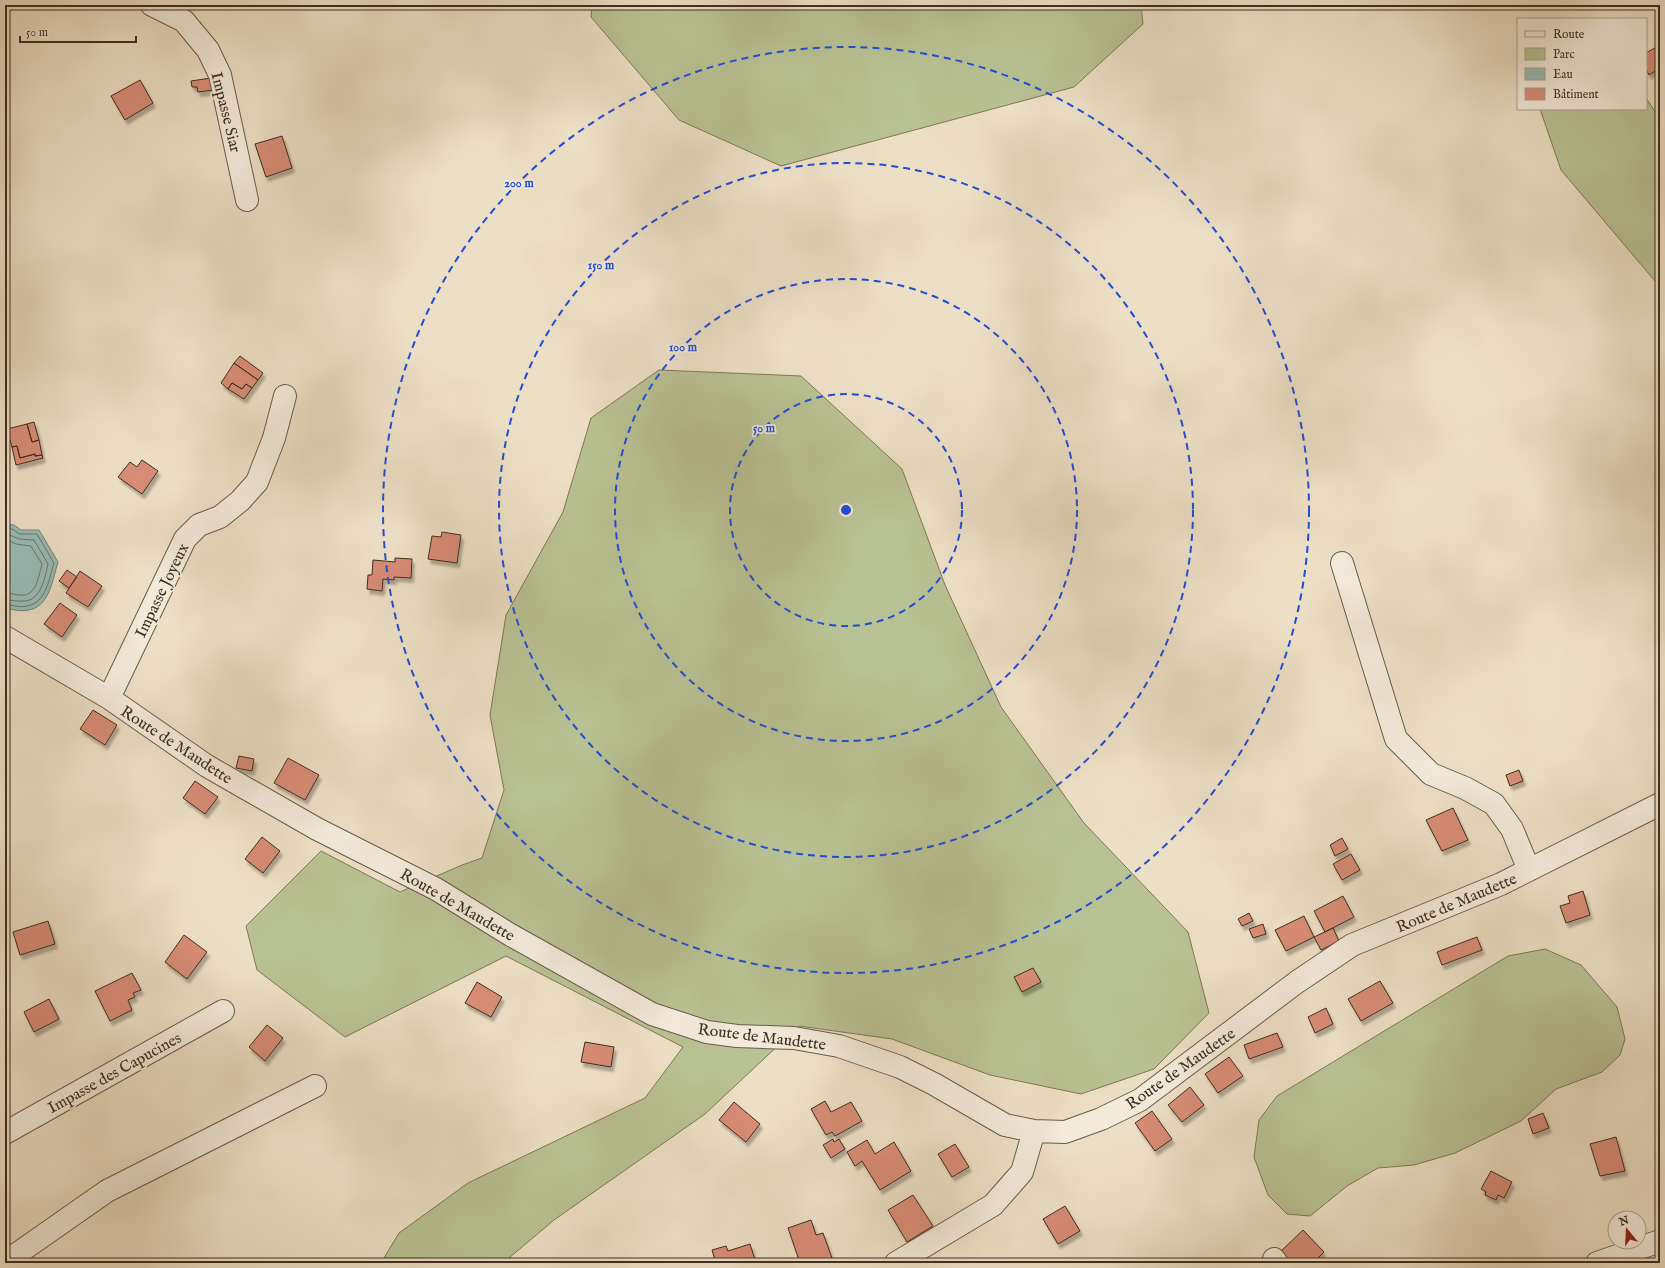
<svg xmlns="http://www.w3.org/2000/svg" width="1665" height="1268" viewBox="0 0 1665 1268" font-family="'IM FELL English',serif">
	<defs>
		<filter id="shadow"><feDropShadow dx="2.5" dy="4.5" stdDeviation="1" flood-color="#0004"/></filter>
	</defs>
	<rect width="100%" height="100%" fill="#eddfc6"/>
	<filter id="stains"><feTurbulence type="fractalNoise" baseFrequency=".005" numOctaves="4"/><feColorMatrix values="0 0 0 0 .2 0 0 0 0 .09 0 0 0 0 .02 0 0 0 .5 -.17"/></filter>
	<radialGradient id="worn" r=".72"><stop offset=".6" stop-color="#630" stop-opacity="0"/><stop offset="1" stop-color="#630" stop-opacity=".3"/></radialGradient>
	<path fill="#b9c294" stroke="#7c785a" d="M592,5H1141L1143,24L1074,87L781,166L679,120L591,17Z
		M1646,98L1660,119V287L1561,170L1540,109H1646Z
		M659,370L801,376L902,469L945,585L1001,707L1084,823L1188,932L1209,1013L1154,1069L1081,1094L990,1075L892,1039L799,1026L705,1114L554,1220L503,1263H381L399,1233L468,1183L645,1098L683,1047L506,956L345,1037L257,970L246,926L321,851L400,892L462,865L482,858L504,790L490,715L506,615L563,512L591,418Z
		M1545,949L1581,965L1617,1007L1625,1039L1620,1055L1602,1072L1556,1089L1521,1121L1455,1153L1414,1165L1378,1168L1347,1186L1310,1216L1287,1214L1268,1195L1254,1157L1259,1120L1277,1096L1508,956Z"/>
	<path fill="#99bcb8" stroke="#75837b" d="M5,524L14,525L21,530H39L58,562C49,594 46,619 5,608Z"/>
	<g fill="none" stroke-linecap="round" stroke-linejoin="round">
		<path stroke="#6c756c" stroke-width="1" d="M5,528L12,529L20,534H37L54,563C49,579 46,603 27,606C20,608 12,605 5,604
			M5,533L19,539L34,540L48,564C45,577 41,601 24,601C18,602 11,600 5,599
			M5,539L16,544L31,546L42,564C39,574 37,594 24,595C18,596 11,593 5,593"/>
	</g>
	<path fill="#d88c76" stroke="#402e1f" filter="url(#shadow)" d="M1660,45V68L1649,75L1646,69V53Z
		M211,78L213,90L198,92L197,87H192L191,81Z
		M140,80L153,103L125,120L111,96Z
		M282,136L292,168L266,177L255,144Z
		M240,356L263,373L258,380L234,363Z
		M234,363L258,380L252,388L246,384L242,389L232,383L228,389L221,383Z
		M232,383L242,389L246,384L252,388L244,399L228,389Z
		M34,422L39,440L32,442L27,424Z
		M27,424L32,442L39,440L42,455L35,456V454L20,458L17,446L12,447L7,429Z
		M17,446L20,458L35,454V456L42,455L43,458L16,465L12,447Z
		M142,460L158,471L142,494L118,477L130,462L137,467Z
		M442,532L461,535L457,563L428,559L432,536L441,537Z
		M395,558L412,559L411,578L394,577V580L383,579L382,591L367,589L368,575H372L373,560L395,562Z
		M67,570L77,577L69,588L59,581Z
		M80,571L102,586L88,607L66,593Z
		M60,603L77,615L62,637L44,624Z
		M93,710L117,725L105,745L80,729Z
		M239,756L254,759L252,771L236,768Z
		M288,758L319,775L305,800L274,783Z
		M1519,770L1523,781L1510,786L1506,775Z
		M195,781L218,797L205,814L183,798Z
		M1453,808L1468,840L1442,851L1426,820Z
		M262,837L280,851L263,873L245,859Z
		M1342,838L1348,849L1335,856L1330,845Z
		M1351,854L1360,870L1342,880L1333,864Z
		M1583,891L1590,915L1566,923L1560,906L1570,903L1568,896Z
		M1343,896L1354,917L1325,932L1314,911Z
		M1249,913L1253,921L1242,926L1238,919Z
		M1304,916L1314,937L1286,951L1275,930Z
		M48,921L55,944L20,955L13,932Z
		M1263,924L1266,934L1253,938L1249,929Z
		M1333,928L1339,941L1321,950L1314,937Z
		M184,935L207,952L187,979L165,962Z
		M1477,937L1482,950L1442,965L1437,952Z
		M1033,968L1041,982L1022,992L1014,977Z
		M132,973L141,990L133,993L135,997L128,1000L132,1010L110,1021L95,991Z
		M1380,981L1393,1003L1361,1021L1348,999Z
		M477,982L502,997L491,1017L465,1003Z
		M49,999L59,1019L34,1032L24,1012Z
		M1326,1008L1333,1024L1315,1033L1308,1017Z
		M267,1025L283,1038L265,1061L249,1047Z
		M1277,1033L1283,1047L1249,1059L1244,1045Z
		M585,1042L614,1047L611,1067L581,1062Z
		M1229,1057L1243,1076L1218,1093L1205,1074Z
		M1190,1087L1204,1105L1182,1122L1168,1105Z
		M825,1101L831,1112L851,1102L862,1121L835,1136L832,1132L826,1135L811,1109Z
		M734,1102L760,1124L746,1142L719,1120Z
		M1152,1111L1172,1139L1155,1151L1135,1123Z
		M1543,1113L1549,1128L1533,1134L1528,1119Z
		M1616,1137L1625,1171L1600,1176L1590,1144Z
		M833,1139L834,1142L839,1139L845,1149L831,1158L823,1145Z
		M867,1140L875,1154L894,1142L911,1171L880,1190L862,1161L855,1166L847,1152Z
		M955,1144L969,1167L952,1177L938,1154Z
		M1491,1171L1512,1182L1504,1198L1498,1195L1496,1200L1485,1195L1486,1192L1481,1189Z
		M913,1195L933,1226L907,1242L888,1210Z
		M1065,1206L1080,1231L1058,1244L1043,1219Z
		M811,1220L816,1235L823,1233L833,1261L825,1263H800L788,1228Z
		M1303,1230L1324,1252L1313,1263L1303,1262L1302,1263H1287L1278,1254Z
		M750,1244L756,1263H716L712,1250L726,1246L728,1251Z"/>
	<g fill="none" stroke-linecap="round" stroke-linejoin="round">
		<g stroke="#6b5a49" stroke-width="24">
			<path id="minor" d="M152,5L184,21L208,50L220,75L247,200
				M1342,563L1396,739L1431,774L1465,788L1494,804L1512,829L1529,870
				M5,637L109,698L207,766L317,829L436,889L509,934L652,1014L707,1032L737,1036L794,1038L839,1046L900,1067L934,1084L1005,1125L1034,1131L1065,1132L1101,1119L1140,1100L1297,982L1352,945L1501,884L1660,804
				M109,698L185,539L199,525L220,517L240,501L257,482L274,438L285,396
				M5,1133L223,1011
				M14,1256L107,1191L315,1086
				M1274,1259L1277,1263
				M896,1263L993,1205L1022,1172L1034,1131
				M1597,1263L1660,1241"/>
		</g>
		<use href="#minor" stroke="#f3eada" stroke-width="22"/>
	</g>
	<g fill="none" stroke="#1d4ed8" stroke-width="2" stroke-dasharray="7 5">
		<circle cx="846" cy="510" r="116"/>
		<circle cx="846" cy="510" r="231"/>
		<circle cx="846" cy="510" r="347"/>
		<circle cx="846" cy="510" r="463"/>
	</g>
	<g text-anchor="middle" stroke-width="3.5" stroke-linejoin="round" paint-order="stroke">
		<g font-size="16" fill="#402e1f" stroke="#f3eada">
			<text transform="translate(227 112) rotate(76)" y="6">Impasse Siar</text>
			<text transform="translate(161 590) rotate(-64)" y="6">Impasse Joyeux</text>
			<text transform="translate(177 744) rotate(33)" y="6">Route de Maudette</text>
			<text transform="translate(1456 902) rotate(-23)" y="6">Route de Maudette</text>
			<text transform="translate(458 904) rotate(30)" y="6">Route de Maudette</text>
			<text transform="translate(762 1036) rotate(7)" y="6">Route de Maudette</text>
			<text transform="translate(1180 1068) rotate(-35)" y="6">Route de Maudette</text>
			<text transform="translate(114 1072) rotate(-29)" y="6">Impasse des Capucines</text>
		</g>
	</g>
	<circle cx="846" cy="510" r="6" fill="#1d4ed8" stroke="#f3eada" stroke-width="2"/>
	<g font-size="12" text-anchor="middle" font-weight="bold" fill="#1d4ed8" stroke="#f3eada" stroke-width="3.5" stroke-linejoin="round" paint-order="stroke">
		<text x="519" y="187">200 m</text>
		<text x="601" y="269">150 m</text>
		<text x="683" y="351">100 m</text>
		<text x="764" y="432">50 m</text>
	</g>
	<rect width="1665" height="1268" fill="none" stroke="#eddfc6" stroke-width="20"/>
	<rect x="6" y="6" width="1653" height="1256" fill="none" stroke="#402e1f" stroke-width="2"/>
	<rect x="10" y="10" width="1645" height="1248" fill="none" stroke="#402e1f"/>
	<rect x="1517" y="18" width="130" height="92" fill="#f3eada" stroke="#ab9f8f"/>
	<rect x="1525" y="31" width="20" height="6" fill="#f3eada" stroke="#ab9f8f"/>
	<text x="1553" y="38" font-size="12" fill="#402e1f">Route</text>
	<rect x="1525" y="48" width="20" height="12" fill="#b9c294" stroke="#ab9f8f"/>
	<text x="1553" y="58" font-size="12" fill="#402e1f">Parc</text>
	<rect x="1525" y="68" width="20" height="12" fill="#99bcb8" stroke="#ab9f8f"/>
	<text x="1553" y="78" font-size="12" fill="#402e1f">Eau</text>
	<rect x="1525" y="88" width="20" height="12" fill="#d88c76" stroke="#ab9f8f"/>
	<text x="1553" y="98" font-size="12" fill="#402e1f">Bâtiment</text>
	<g transform="translate(1627 1230) rotate(342)"><circle r="19" fill="#f3eada" stroke="#ab9f8f"/>
	<path d="M0-3L7 15L0 10L-7 15Z" fill="#8f2418"/>
	<text y="-6" font-size="11" font-weight="bold" text-anchor="middle" fill="#402e1f">N</text>
	</g>
	<path d="M20 36v6h116v-6" fill="none" stroke="#402e1f" stroke-width="2"/>
	<text x="26" y="36" font-size="12" fill="#402e1f" stroke="#f3eada" stroke-width="3" paint-order="stroke">50 m</text>
	<rect width="100%" height="100%" filter="url(#stains)"/>
	<rect width="100%" height="100%" fill="url(#worn)"/>
</svg>
